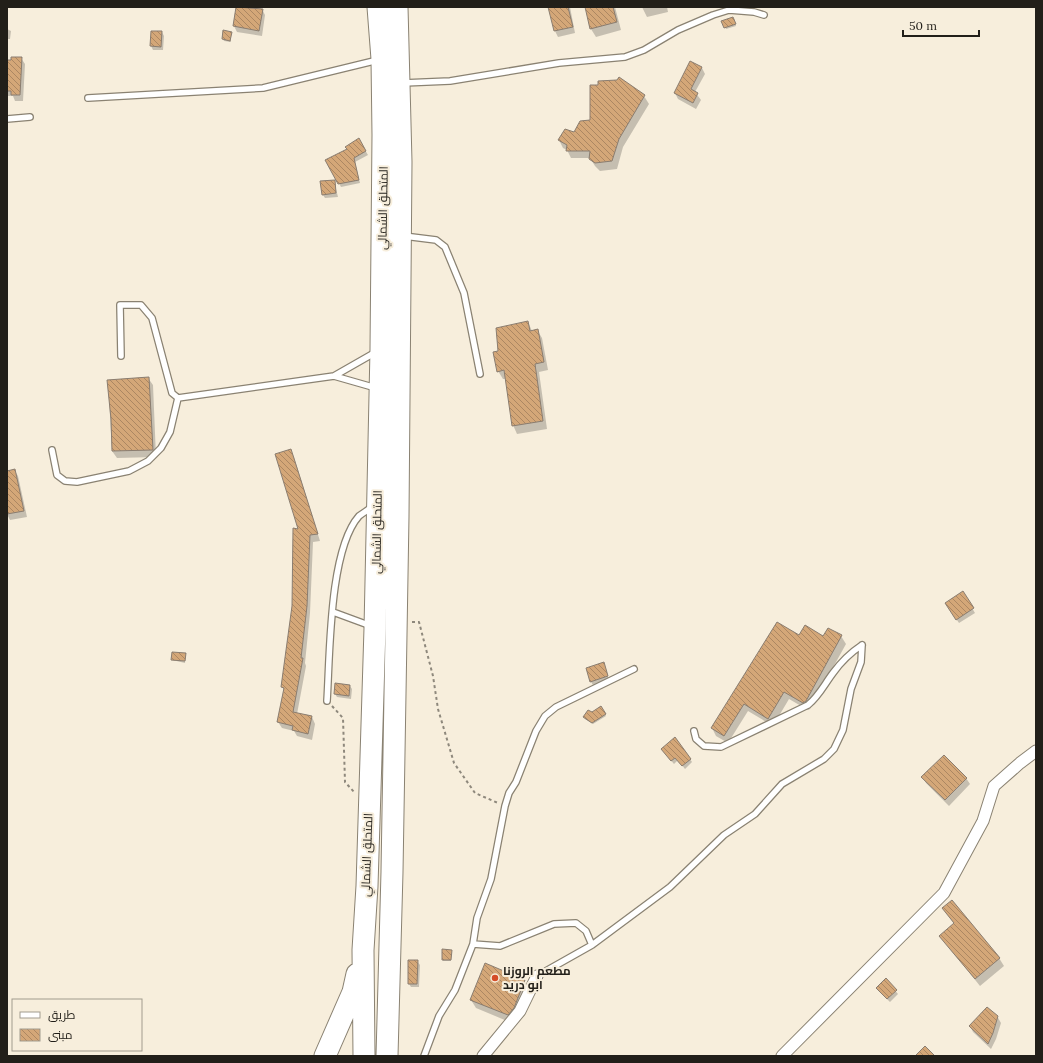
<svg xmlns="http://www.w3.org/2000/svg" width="1043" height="1063" viewBox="0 0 1043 1063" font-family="Lora,Cairo,serif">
	<defs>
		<pattern id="building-back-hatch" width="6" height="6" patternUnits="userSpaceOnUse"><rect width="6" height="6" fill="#d4a778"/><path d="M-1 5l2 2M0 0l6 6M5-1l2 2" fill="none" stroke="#ac8762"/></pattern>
	</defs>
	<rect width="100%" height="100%" fill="#f7eedc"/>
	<path fill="#0003" d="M237,7L262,9L265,15L262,36L237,32L234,26Z
		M549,7H570L575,33L558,37L555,31Z
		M586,7H615L621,30L596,37L591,29Z
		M642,7H667L668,12L647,17Z
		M734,19L736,26L726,29L723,21Z
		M7,29L11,31L10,39H7Z
		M152,32H162L164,36L163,50H153L151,46Z
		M231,33V42L224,41L223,39Z
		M21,58L25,64L23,101H15L13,96H7V61Z
		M691,62L702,68L705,74L695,92L701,100L696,109L678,99L675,93Z
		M644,96L649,104L623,147L617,169L600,171L595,166L590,158H571L567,150L563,148L559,140L575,133L592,121Z
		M359,140L368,155L355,162L360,183L341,187L327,160L348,149Z
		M334,181L338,197L325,198L323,195Z
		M528,322L532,331L537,330L542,338L548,370L539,372L547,429L517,434L513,425L506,379H503L498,371L499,352Z
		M148,378L153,385L156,457L117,458L112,451L108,381Z
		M290,450L294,457L320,541L313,542L310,613L305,663L306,666L297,714L312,717L315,724L312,740L297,736L294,731L282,728L278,722L285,691L282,687L293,606L300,530Z
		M15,471L18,476L27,517L10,520L7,514V472Z
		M963,593L975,613L959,623L948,607Z
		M828,629L841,636L846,644L810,709L808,710L789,699L773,726L748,711L728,743L716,736L712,728L799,637L824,638Z
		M186,654L185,663L172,660Z
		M605,667L609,680L593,685L591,682Z
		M350,686L352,689L351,699L337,697L335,694Z
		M601,708L606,716L593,724L585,719L584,717Z
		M662,750L690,759L692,762L685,769L678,760L674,764Z
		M923,778H966L970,784L949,806L926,783Z
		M943,908L999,958L1004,966L980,986L940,936L954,924Z
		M451,951V961H443V960Z
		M417,961L420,965L419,987H411L409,984Z
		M886,980L898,994L890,1002L879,991Z
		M524,981L529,989L512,1023L476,1008L471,1000Z
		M997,1016L1001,1023L996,1039L991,1049L973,1032L970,1026Z"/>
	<path fill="url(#building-back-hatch)" stroke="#8a7d70" d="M236,7L263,9L259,31L233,26Z
		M548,7H568L573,27L554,31Z
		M585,7H613L617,22L590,29Z
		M733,17L736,24L724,28L721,21Z
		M223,30L232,32L230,41L222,39Z
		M151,31H162L161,47L150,46Z
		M11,57H22L20,95H11V91H7V60H11Z
		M690,61L702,67L691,89L698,93L693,103L674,93Z
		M619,77L645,95L619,139L612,161L595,163L589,159L590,151H566L567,145L558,140L565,129L574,132L580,121L590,120V85H598V81L617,80Z
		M359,138L366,151L354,158L359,180L338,184L325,160L347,149L345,147Z
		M335,180L336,193L322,195L320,181Z
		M528,321L530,331L538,329L544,362L535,364L543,421L512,426L504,370L497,372L493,352L498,351L496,328Z
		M149,377L153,450L112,451L111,419L107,380Z
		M291,449L318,534L310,535L307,606L301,658H303L293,712L312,716L308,734L292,730L293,726L277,722L284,688L281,687L292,606L293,528L298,529L275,454Z
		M15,469L24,511L7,514V471Z
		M963,591L974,608L956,620L945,603Z
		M777,622L799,635L805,625L823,636L828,628L842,635L806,701L803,703L784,692L768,719L744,704L724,736L711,728Z
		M172,652L186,653L185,661L171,660Z
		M604,662L608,676L590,682L586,668Z
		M335,683L350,685L349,696L334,694Z
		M601,706L606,714L592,723L583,717L588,710L592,712Z
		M675,737L691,759L682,766L675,758L671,761L661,749Z
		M944,755L967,778L945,800L921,777Z
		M952,900L1000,958L975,979L939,936L954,923L942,908Z
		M442,949L452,950L451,960H442Z
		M408,960H418L417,984H408Z
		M485,963L525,980L514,1008L508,1015L470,1000Z
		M886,978L897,990L887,999L876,988Z
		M987,1007L998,1016L993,1033L988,1044L969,1026Z
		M925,1046L935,1056H915Z"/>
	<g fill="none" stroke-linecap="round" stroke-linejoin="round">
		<g stroke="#8a8272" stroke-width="8">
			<path id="lane" d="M403,83L450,81L559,63L625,57L644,50L678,30L713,15L729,10L754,12L764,15
				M88,98L263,88L378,60
				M7,119L30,117
				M404,236L436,240L445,247L464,293L480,374
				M121,356L120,305H141L152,318L172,393L178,398
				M334,376L376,388
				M178,398L334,376L376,352
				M52,450L57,475L65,481L77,482L129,471L148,461L161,448L170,432L178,398
				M333,612L371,626
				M327,701C330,655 329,550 359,516C363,513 368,510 372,507
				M694,731L696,739L704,746L721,747L808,705C819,696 824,685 833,673C841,662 850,653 862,645
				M473,944L500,946L554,924L576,923L586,931L592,945
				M537,976L592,945L670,887L724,835L755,814L782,784L824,759L834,749L843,730L851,689L861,662L862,645
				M424,1056L439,1016L455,990L473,944L477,918L491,879L505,806L509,793L516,782L536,731L545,716L556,707L634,669"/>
		</g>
		<g stroke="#8a8272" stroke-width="13">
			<path id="street" d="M483,1056L520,1011L537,976
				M782,1056L944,893L983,821L994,786L1020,763L1036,751"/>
		</g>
		<g stroke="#8a8272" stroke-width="23">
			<path id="highway" d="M325,1056L353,992L357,974
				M364,1056L363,950L367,886L375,628L381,349L383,135L382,59L378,7
				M387,1056L392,872L398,516L401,162L397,7"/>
		</g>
		<path stroke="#8e887c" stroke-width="2" stroke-dasharray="3 3" stroke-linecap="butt" d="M412,622H419L433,676L438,709L454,763L475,793L498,803
			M332,706L343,718L345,782L354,792"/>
		<use href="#lane" stroke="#fff" stroke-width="5.5"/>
		<use href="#street" stroke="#fff" stroke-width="11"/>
		<use href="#highway" stroke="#fff" stroke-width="21"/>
	</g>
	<circle fill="#d54c28" stroke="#f7eedc" stroke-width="1.5" cx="495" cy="978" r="4"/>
	<g text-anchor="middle" stroke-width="4" stroke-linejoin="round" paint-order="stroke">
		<g font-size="12" fill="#221f19" stroke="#f7eedc">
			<text transform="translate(383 208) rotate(-89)" y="4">المتحلق الشمالي</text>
			<text transform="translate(377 532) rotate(-89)" y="4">المتحلق الشمالي</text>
			<text transform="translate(367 855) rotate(-88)" y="4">المتحلق الشمالي</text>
		</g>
		<g font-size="12" font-weight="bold" fill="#221f19" stroke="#f7eedc" text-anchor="start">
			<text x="503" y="975">مطعم الروزنا<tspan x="503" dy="14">ابو دريد</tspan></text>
		</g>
	</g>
	<rect width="1043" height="1063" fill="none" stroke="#221f19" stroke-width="16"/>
	<rect x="12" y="999" width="130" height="52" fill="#f7eedc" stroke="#a29b8e"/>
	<rect x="20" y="1012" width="20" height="6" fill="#ffffff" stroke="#a29b8e"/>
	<text x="48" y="1019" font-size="12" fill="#221f19">طريق</text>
	<rect x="20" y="1029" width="20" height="12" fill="url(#building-back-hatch)" stroke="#a29b8e"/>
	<text x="48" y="1039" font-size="12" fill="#221f19">مبنى</text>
	<path d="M903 30v6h76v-6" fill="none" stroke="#221f19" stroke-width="2"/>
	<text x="909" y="30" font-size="12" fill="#221f19" stroke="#f7eedc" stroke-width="3" paint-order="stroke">50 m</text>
</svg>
